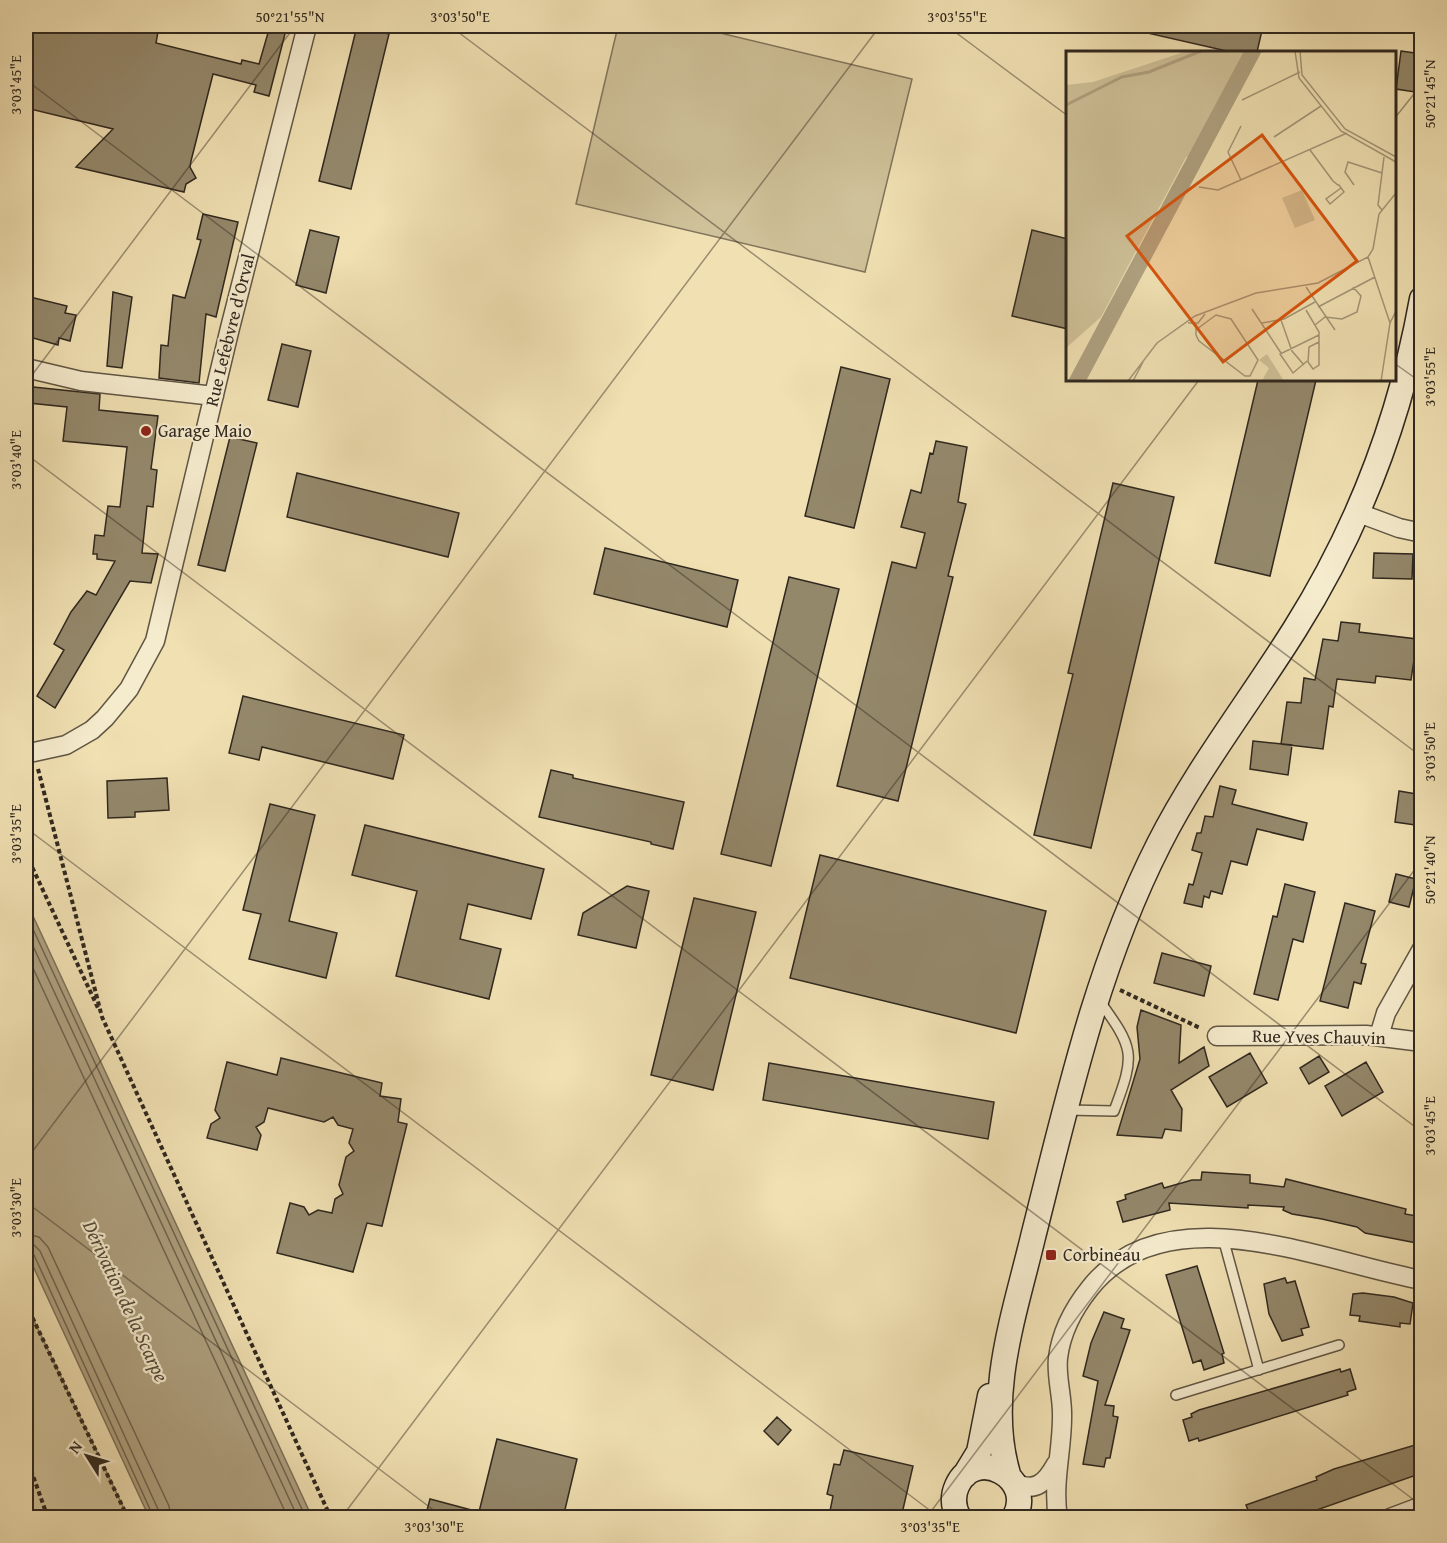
<svg xmlns="http://www.w3.org/2000/svg" width="1447" height="1543" viewBox="0 0 1447 1543" font-family="'Gentium Book Plus',serif">
	<rect width="100%" height="100%" fill="#f0e0b2"/>
	<filter id="stains"><feTurbulence type="fractalNoise" baseFrequency=".00333" numOctaves="4"/><feColorMatrix values="0 0 0 0 .2 0 0 0 0 .09 0 0 0 0 .02 0 0 0 .5 -.17"/></filter>
	<radialGradient id="worn" r=".72"><stop offset=".6" stop-color="#630" stop-opacity="0"/><stop offset="1" stop-color="#630" stop-opacity=".3"/></radialGradient>
	<path fill="#cfc199" stroke="#80745c" stroke-width="1.5" d="M618,26H691L912,79L865,272L576,204Z
		M26,1304L128,1517H26Z"/>
	<path fill="#afa180" stroke="#7c7159" stroke-width="1.5" d="M26,899L33,916L312,1517H149L26,1251Z"/>
	<g fill="none" stroke-linecap="round" stroke-linejoin="round">
		<path stroke="#706450" stroke-width="1.5" d="M26,914L306,1518
			M26,931L298,1518
			M26,953L288,1518
			M26,1234L39,1237L48,1247L169,1506L171,1518
			M26,1243L34,1245L40,1251L162,1518
			M26,1251L34,1255L154,1518"/>
	</g>
	<path fill="#94886b" stroke="#30281f" stroke-width="1.5" d="M26,26H75L97,31L98,26H159L156,43L241,64L242,60L259,64L270,26H287L269,96L254,92L256,85L213,74L191,161L190,167L196,178L186,184L184,192L76,167L113,129L26,108Z
		M357,26L389,34L351,189L319,181Z
		M1144,26H1263L1257,52H1231L1143,32Z
		M1401,51L1421,54L1415,92L1396,89Z
		M203,214L238,222L216,317L206,314L199,383L159,378L161,345L168,346L173,295L185,298L201,240L197,239Z
		M310,230L339,237L326,293L296,285Z
		M1032,230L1068,239V329L1012,316Z
		M113,292L132,297L122,368L107,366Z
		M26,296L67,306L65,313L76,315L70,341L59,338L58,345L26,336Z
		M282,344L311,351L298,407L268,400Z
		M841,367L890,379L854,528L805,516Z
		M1258,380H1316L1270,576L1215,563Z
		M33,387L100,394L99,410L158,416L151,469L157,470L153,507L147,506L142,553L158,554L151,583L130,581L55,708L37,696L64,650L54,644L71,612L87,591L96,595L115,561L97,559V554H93L95,535L104,536L108,506L120,507L127,447L63,441L67,407L29,403Z
		M230,437L257,443L225,571L198,565Z
		M936,441L967,447L958,502L966,504L948,576L953,577L898,801L837,786L892,562L916,568L925,533L901,527L911,490L921,493L930,453L933,454Z
		M297,473L459,513L448,557L287,517Z
		M1113,483L1174,497L1091,848L1034,835L1073,674L1068,673Z
		M605,548L738,580L727,627L594,594Z
		M1374,553L1413,554L1412,579L1373,578Z
		M789,577L839,589L771,866L721,854Z
		M1341,622L1360,624L1359,632L1417,639L1411,680L1376,676L1375,683L1337,679L1333,707L1329,706L1323,749L1281,744L1287,702L1301,703L1304,678L1315,680L1323,639L1338,641Z
		M243,696L404,735L393,779L262,747L259,760L229,753Z
		M1253,741L1292,745L1288,775L1250,769Z
		M551,770L573,775V778L684,802L673,849L651,844V842L539,817Z
		M167,778L169,810L135,812V817L108,818L107,781Z
		M1220,786L1236,790L1232,804L1307,823L1303,840L1257,829L1247,865L1231,861L1222,894L1211,891L1209,898L1204,896L1202,907L1184,903L1189,884L1193,885L1202,853L1192,850L1197,833H1201L1205,816L1213,817Z
		M1399,791L1422,795V826L1395,822Z
		M270,804L315,815L289,921L337,933L326,978L249,959L261,914L243,910Z
		M365,825L544,869L531,919L468,904L460,939L501,949L489,999L396,976L417,891L352,875Z
		M820,855L1046,911L1016,1033L790,978Z
		M1396,874L1416,879L1409,907L1389,902Z
		M1285,884L1315,892L1303,942L1293,939L1278,1000L1254,994L1273,916L1277,917Z
		M627,886L649,891L636,948L578,935L583,913Z
		M694,898L756,912L713,1090L651,1075Z
		M1345,903L1375,911L1361,963L1366,964L1361,984L1354,982L1348,1008L1320,1001Z
		M1162,953L1211,966L1204,996L1154,983Z
		M1141,1010L1181,1025L1179,1063L1204,1047L1209,1066L1171,1090L1182,1109L1181,1131L1165,1129L1162,1138L1117,1135L1140,1059L1137,1027Z
		M1250,1053L1267,1083L1227,1107L1209,1077Z
		M1319,1056L1329,1072L1309,1084L1300,1068Z
		M281,1058L382,1083L380,1096L401,1099L398,1122L407,1124L382,1226L367,1223L353,1272L277,1253L290,1203L304,1207L309,1215L318,1210L332,1213L335,1199L343,1194L339,1185L346,1157L354,1151L349,1143L353,1129L338,1125L333,1117L324,1122L268,1108L264,1122L256,1127L261,1135L257,1150L207,1138L211,1124L220,1118L215,1110L227,1062L277,1075Z
		M1366,1062L1383,1092L1342,1116L1325,1086Z
		M769,1063L994,1102L988,1139L763,1100Z
		M1202,1172L1250,1175V1183L1284,1187L1286,1179L1406,1209L1405,1214L1422,1217V1244L1365,1233L1357,1227L1322,1219L1292,1214L1283,1210L1284,1207L1248,1205V1208L1169,1203L1170,1210L1123,1222L1117,1202L1126,1199L1125,1195L1162,1183L1164,1188L1192,1180H1201Z
		M1197,1266L1224,1353L1222,1354L1224,1363L1204,1370L1201,1360L1193,1363L1166,1275Z
		M1285,1278L1287,1283L1295,1281L1309,1327L1301,1329L1303,1335L1282,1341L1269,1314L1264,1284Z
		M1363,1293L1394,1297L1413,1303L1410,1324L1400,1323V1327L1359,1321L1360,1316L1350,1315L1353,1294Z
		M1104,1312L1124,1319L1121,1328L1130,1330L1105,1405L1114,1406L1113,1416L1118,1417L1110,1458H1106L1104,1467L1083,1464L1098,1381L1083,1376L1091,1343Z
		M1340,1369L1341,1372L1350,1369L1356,1389L1347,1392L1348,1395L1199,1441L1198,1438L1189,1441L1183,1420L1192,1417L1191,1414L1199,1410Z
		M777,1417L791,1430L778,1445L764,1431Z
		M497,1439L577,1459L563,1518H425L430,1499L479,1512Z
		M1422,1443V1473L1294,1518H1251L1246,1505L1317,1480L1316,1477L1334,1469Z
		M844,1450L913,1466L901,1518H859L830,1511L833,1496L827,1494L834,1464L840,1465Z"/>
	<g fill="none" stroke-linecap="round" stroke-linejoin="round">
		<g stroke="#605644" stroke-width="12">
			<path id="service" d="M1067,1110L1114,1111C1136,1053 1134,1049 1099,1000
				M1223,1238L1259,1370
				M1176,1395L1339,1345"/>
		</g>
		<g stroke="#605644" stroke-width="21">
			<path id="minor" d="M26,368L81,381L214,396
				M1356,512L1399,528L1422,533
				M34,752L66,745L92,730L105,718L129,689L155,641L230,328L307,26
				M1217,1036L1366,1035L1422,1042
				M1379,1036L1386,1013L1422,949
				M1014,1482C1035,1494 1046,1482 1056,1464
				M1058,1518C1052,1482 1063,1448 1062,1413C1062,1395 1056,1376 1058,1358C1061,1333 1074,1308 1090,1288C1167,1191 1323,1262 1422,1280
				M1390,1518L1422,1506"/>
		</g>
		<g stroke="#30281f" stroke-width="27">
			<path id="secondary" d="M1008,1474C985,1396 1015,1313 1033,1237C1067,1103 1096,968 1159,844C1197,769 1250,701 1295,629C1358,529 1401,416 1422,299
				M965,1475L979,1452L990,1396
				M959,1518C953,1507 952,1497 957,1486C975,1445 1037,1478 1014,1518"/>
		</g>
		<path stroke="#30281f" stroke-width="4" stroke-dasharray="4.5 3" stroke-linecap="butt" d="M38,769L102,1017L331,1518
			M26,854L98,1008
			M1120,990L1200,1028
			M26,1304L128,1518
			M26,1456L48,1518"/>
		<use href="#service" stroke="#f5ebcd" stroke-width="9"/>
		<use href="#minor" stroke="#f5ebcd" stroke-width="18"/>
		<use href="#secondary" stroke="#f5ebcd" stroke-width="24"/>
	</g>
	<path fill="none" stroke="#30281f" stroke-width="1.5" stroke-opacity="0.45" d="M450,26L1422,757M947,26L1068,116M26,80L1422,1132M1394,119L1422,84M1394,363L1422,383M26,383L295,26M26,454L1422,1506M26,828L940,1518M26,1160L880,26M26,1202L444,1518M341,1518L1199,380M926,1518L1422,860"/>
	<g fill="#8f2418" stroke="#f5ebcd" stroke-width="2">
		<circle cx="146" cy="431" r="6"/>
		<rect x="1045" y="1249" width="12" height="12" rx="3"/>
	</g>
	<g text-anchor="middle" stroke-width="4.5" stroke-linejoin="round" paint-order="stroke">
		<g font-size="18" fill="#30281f" stroke="#f5ebcd">
			<text transform="translate(230 330) rotate(-76)" y="6">Rue Lefebvre d'Orval</text>
			<text transform="translate(1319 1037) rotate(1)" y="6">Rue Yves Chauvin</text>
		</g>
		<g font-size="18" fill="#30281f" stroke="#f5ebcd" text-anchor="start">
			<text x="158" y="437">Garage Maio</text>
			<text x="1063" y="1261">Corbineau</text>
		</g>
		<g font-size="20" font-style="italic" fill="#564c3c" stroke="#f5ebcd">
			<text transform="translate(126 1301) rotate(65)" y="7">Dérivation de la Scarpe</text>
		</g>
	</g>
	<g transform="translate(1066 51)">
		<rect width="330" height="330" fill="#f0e0b2"/>
		<path d="M121,0H193L140,99L120,106L35,266L0,297V34L27,31ZM236,139L249,169L229,177L216,147ZM201,303L218,330H196L203,317L193,309Z" fill="#cfc199"/>
		<path d="M178,0H196L20,330H2Z" fill="#afa180"/>
		<path fill="none" stroke="#afa180" stroke-width="3" d="M0,54L56,26L83,21L135,0"/>
		<path fill="none" stroke="#a39677" stroke-width="1.5" d="M229,0L233,27L275,80L330,111M234,0L236,24L279,78L330,106M176,49L234,21M175,75L162,101L175,129M208,86L255,55M244,99L267,130L272,134H273L278,141L264,153L260,148L275,137M288,134L279,121L282,111L316,122M133,136L152,139L281,82M316,159L312,154L318,106M302,206L324,272M240,236L269,279M252,256L309,226M186,258L215,302M240,259L253,281V314L247,318L242,311L243,296L253,291M215,269L226,300L238,314M122,272H132L139,263M196,272L218,268L249,251M130,273V284L133,290L179,325H184L192,309L165,268L150,264L131,278M249,274L259,266L276,268L291,261L295,245L287,236M241,310L227,322L214,303L253,284M62,330L91,292L129,265L190,242L252,232L302,206L307,198L313,163L330,142M67,330L77,311M315,330L324,272L330,260"/>
		<path fill="#d6540e" fill-opacity="0.15" stroke="#d6540e" stroke-width="3" d="M196,84L291,210L157,311L61,185Z"/>
		<rect width="330" height="330" fill="none" stroke="#30281f" stroke-width="3"/>
	</g>
	<rect width="1447" height="1543" fill="none" stroke="#f0e0b2" stroke-width="66"/>
	<g transform="translate(87 1456) rotate(307)" stroke="#f5ebcd" stroke-width="4.5" paint-order="stroke">
	<path d="M0-4.5L10 22L0 15L-10 22Z" fill="#30281f"/>
	<text y="-9" font-size="16" font-weight="bold" text-anchor="middle" fill="#30281f">N</text>
	</g>
	<rect x="33" y="33" width="1381" height="1477" fill="none" stroke="#30281f" stroke-width="2"/>
	<g font-size="15" text-anchor="middle" fill="#30281f">
		<text x="290" y="22">50°21'55"N</text>
		<text x="460" y="22">3°03'50"E</text>
		<text x="957" y="22">3°03'55"E</text>
		<text transform="translate(16 85) rotate(-90)" y="5">3°03'45"E</text>
		<text transform="translate(1430 94) rotate(-90)" y="5">50°21'45"N</text>
		<text transform="translate(1430 377) rotate(-90)" y="5">3°03'55"E</text>
		<text transform="translate(16 460) rotate(-90)" y="5">3°03'40"E</text>
		<text transform="translate(1430 752) rotate(-90)" y="5">3°03'50"E</text>
		<text transform="translate(16 834) rotate(-90)" y="5">3°03'35"E</text>
		<text transform="translate(1430 870) rotate(-90)" y="5">50°21'40"N</text>
		<text transform="translate(1430 1126) rotate(-90)" y="5">3°03'45"E</text>
		<text transform="translate(16 1208) rotate(-90)" y="5">3°03'30"E</text>
		<text x="434" y="1532">3°03'30"E</text>
		<text x="930" y="1532">3°03'35"E</text>
	</g>
	<rect width="100%" height="100%" filter="url(#stains)"/>
	<rect width="100%" height="100%" fill="url(#worn)"/>
</svg>
